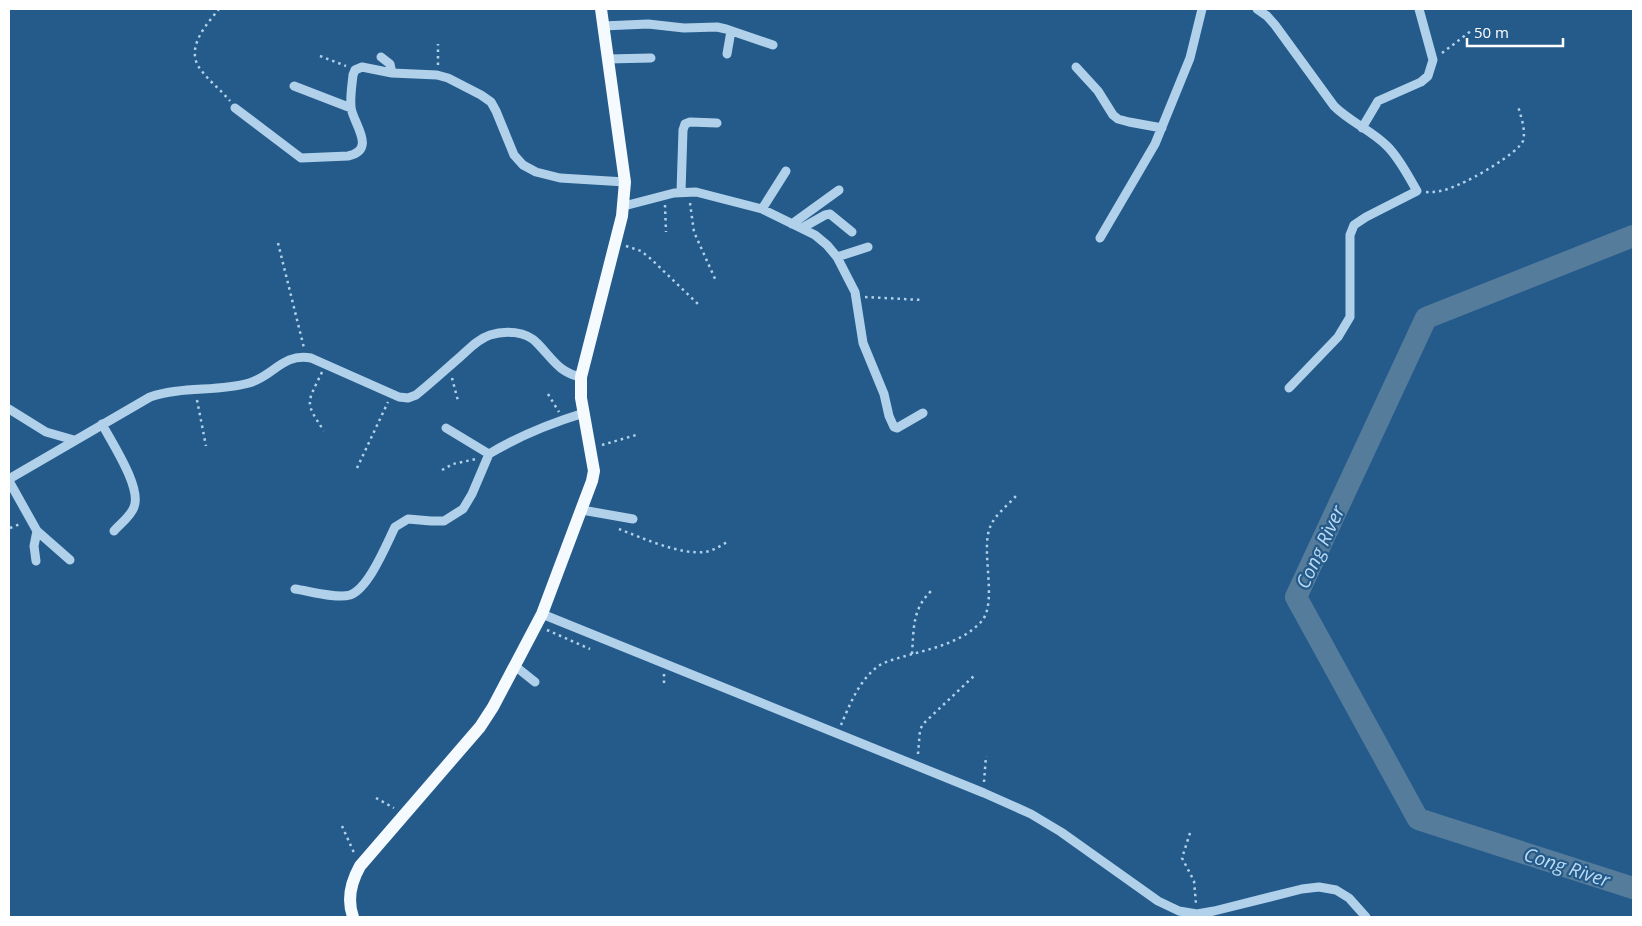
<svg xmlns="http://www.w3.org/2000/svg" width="1642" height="926" viewBox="0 0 1642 926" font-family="'Open Sans',sans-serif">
	<rect width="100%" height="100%" fill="#245b8b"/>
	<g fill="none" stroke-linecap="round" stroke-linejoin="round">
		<path stroke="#567c9c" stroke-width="22" d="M1633,236L1426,318L1296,597L1418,819L1633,888"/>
		<path stroke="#b1d1ea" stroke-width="2.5" stroke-dasharray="2.5 4" stroke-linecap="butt" d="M219,9C206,25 184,49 201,70C209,81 221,90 230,101
			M1442,53L1471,31
			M320,56L346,66
			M438,65V44
			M1426,192C1438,193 1449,189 1460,184C1473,179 1518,153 1523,141C1526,130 1521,117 1518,106
			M690,203L694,232L716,281
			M665,205L666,232
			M278,243L304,348
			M626,246L641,251L651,259L700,306
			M865,297L922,300
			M322,372C307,404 304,401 324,431
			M452,378L458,401
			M548,394L559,412
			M197,400L206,446
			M602,445L636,435
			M357,468L388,402
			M442,470L453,464L476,459
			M10,528L20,524
			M619,529C642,538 680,555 705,552C713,551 720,546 727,542
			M547,630L590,649
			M912,654C914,628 912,610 931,591
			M664,674V687
			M841,725C850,704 860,678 880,665C889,660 899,658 909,655C934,648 962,642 981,622C999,602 979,549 991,525C996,514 1008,505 1016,496
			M918,754L920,730L923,724L976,674
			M984,782L986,756
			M376,798L394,808
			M342,826L355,855
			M1190,833L1182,858L1194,881L1196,904"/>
		<path stroke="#b1d1ea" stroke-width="9" d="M1257,9L1267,16L1275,25L1334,106C1350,122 1371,130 1387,146C1400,159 1408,176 1417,191L1366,217L1354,225L1350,235V317L1338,337L1289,388
			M603,26L648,24L684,28L717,27L726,29L773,45
			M727,54L731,31
			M381,57L390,64L392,73
			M608,59L651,58
			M1076,67L1098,91L1113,115L1118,119L1129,122L1162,128
			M294,86L351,108
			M235,108L301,158L348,156C378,150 352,122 351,107C350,96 352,85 353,75L355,70L362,67L392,73L437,75L448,78L481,95L491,102L496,111L514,155L523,165L536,172L560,178L625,182
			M1362,128L1378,101L1421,82L1428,76L1433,60L1419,9
			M681,192L683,130L685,124L690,122L717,123
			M624,206L674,193L696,192L762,209L815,235L827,245L837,257L855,292L863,343L884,394L889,416L894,427L897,428L923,413
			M762,209L786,171
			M792,224L839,190
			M802,228L825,215L830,214L852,232
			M1100,238L1155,144L1190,58L1202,9
			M837,257L868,247
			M9,409L46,432L74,440
			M102,424C112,443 142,488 134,507C131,516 120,524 114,531
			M489,454C519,436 551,423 584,413
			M9,479L150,397C182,386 217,392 249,383C274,376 282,353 311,358L399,397L408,398L416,395C431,383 445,370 460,357C469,349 478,339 490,335C505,330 526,331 537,343C552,358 559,373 581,377
			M9,481L37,531L34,546L36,561
			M582,510L633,519
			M37,531L70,560
			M295,589C309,591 337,599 350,595C369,588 386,545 395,527L408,519L431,521H444L463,509L472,494L489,454L446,428
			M542,614L984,793L1031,814L1061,832L1158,901L1179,911L1197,914L1214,911L1302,889L1319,887L1336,890L1349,898L1366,917
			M515,666L535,682"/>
		<path stroke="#f5fafe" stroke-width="12" d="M353,917C347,900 351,882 360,866L480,727L493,707L542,614L592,481L594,471L581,398V377L622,216L625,182L601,9"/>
	</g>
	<g text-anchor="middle" stroke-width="4.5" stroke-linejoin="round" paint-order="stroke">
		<g font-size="19" font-style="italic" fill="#bddaf1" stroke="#245b8b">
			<text transform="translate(1320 547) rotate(-65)" y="7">Cong River</text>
			<text transform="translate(1567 867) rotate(18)" y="7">Cong River</text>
		</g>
	</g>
	<rect width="1642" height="926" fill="none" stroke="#ffffff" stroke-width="20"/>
	<path d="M1467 38v8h96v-8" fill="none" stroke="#ffffff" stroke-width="2.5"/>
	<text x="1474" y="38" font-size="15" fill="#ffffff" stroke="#245b8b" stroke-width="4" paint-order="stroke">50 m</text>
</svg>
